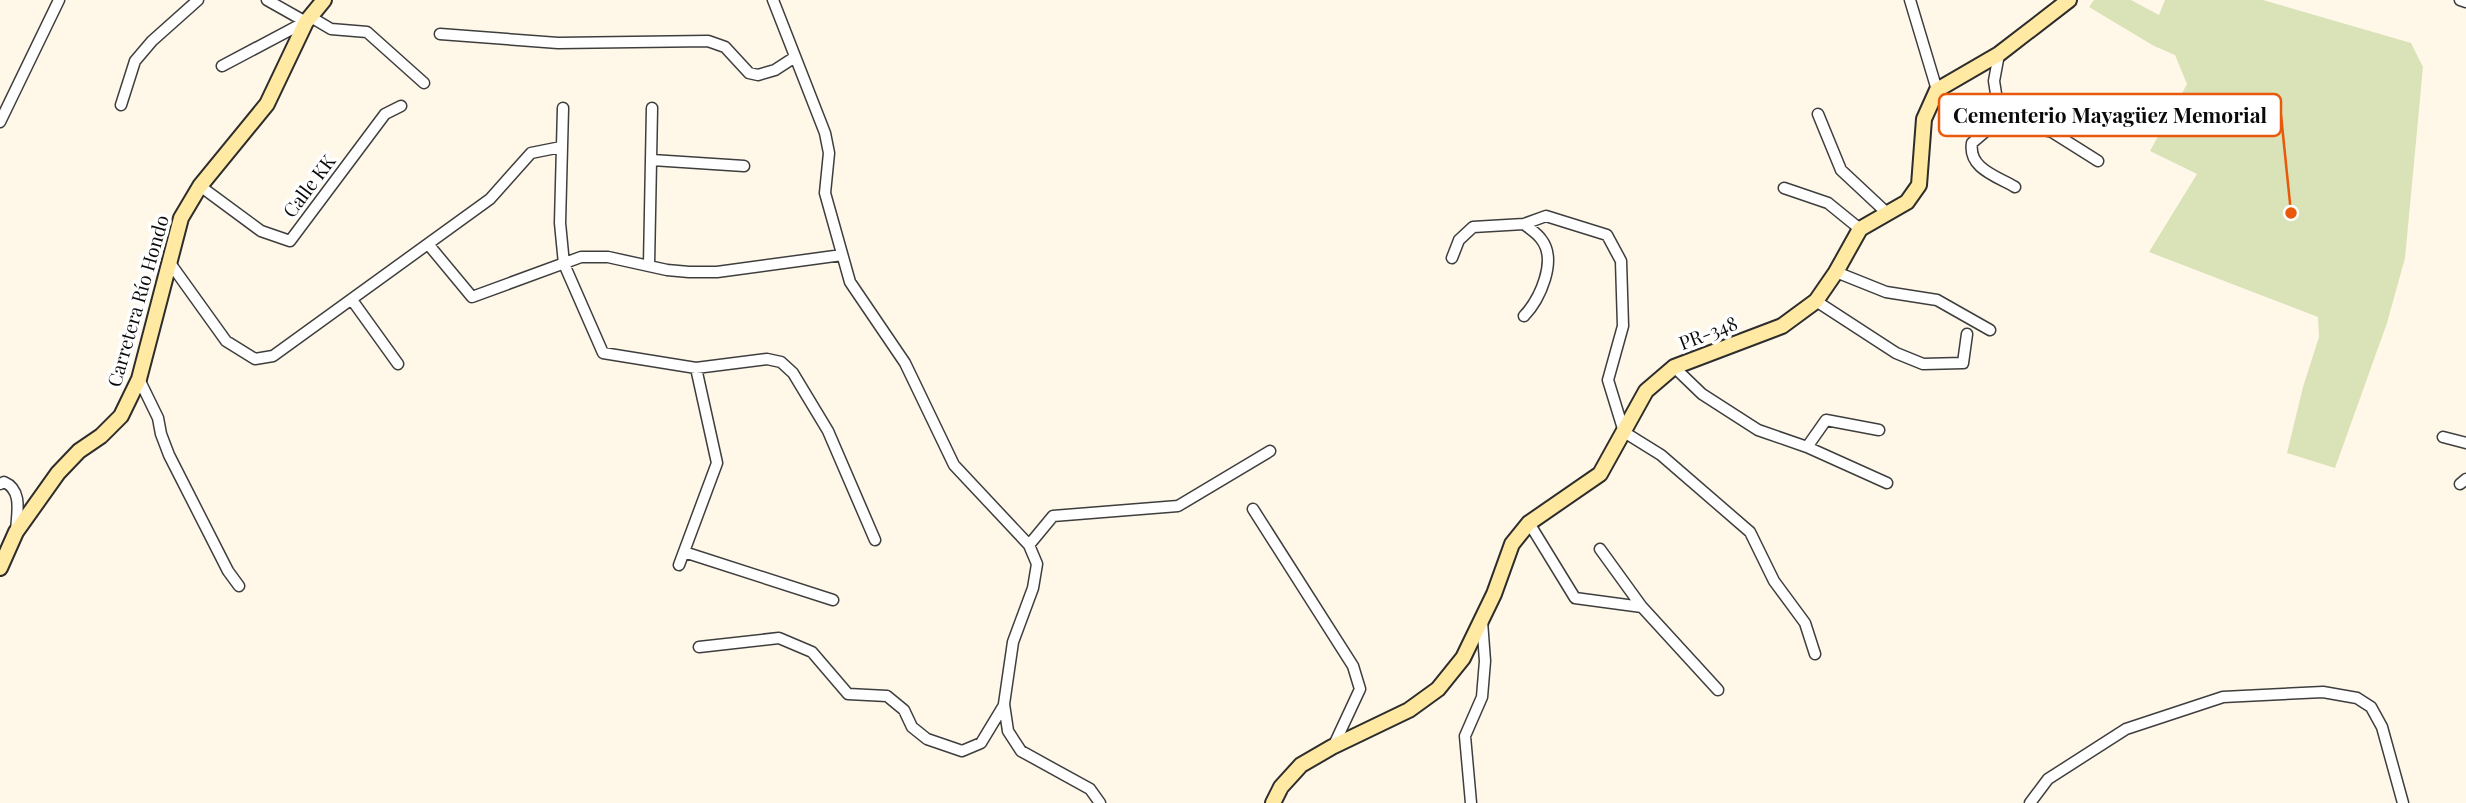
<svg xmlns="http://www.w3.org/2000/svg" width="2466" height="803" viewBox="0 0 2466 803" font-family="'Playfair Display',serif">
	<rect width="100%" height="100%" fill="#fff8e8"/>
	<path fill="#dae2b8" d="M2094,0H2131L2159,15L2165,0H2263L2411,43L2423,67L2405,258L2387,323L2335,468L2287,453L2303,387L2319,337L2318,317L2149,252L2197,174L2150,151L2187,84L2175,55L2154,46L2089,7Z"/>
	<g fill="none" stroke-linecap="round" stroke-linejoin="round">
		<g stroke="#3e3e3e" stroke-width="13">
			<path id="street" d="M267,0L306,22
				M773,0L825,133L829,153L825,193L850,282L905,363L954,465L1029,545L1037,564L1033,588L1013,642L1004,704L1008,731L1021,751L1090,789L1100,803
				M1910,0L1937,90
				M2460,0L2466,2
				M309,16L331,29L367,32L424,83
				M440,34L558,43L708,41L725,47L749,73L758,75L775,70L795,57
				M1999,54L1994,81L2000,119
				M222,66L305,22
				M121,105L135,61L152,41L198,0
				M563,108L560,223L564,264L603,353L696,368L767,359L781,362L793,373L828,431L875,540
				M1818,114L1841,170L1887,213
				M0,122L59,0
				M652,160L744,166
				M200,186L261,231L290,241L385,114L401,106
				M2015,187C1996,176 1968,168 1972,143L2000,119L2052,132L2098,161
				M1784,188L1828,203L1860,229
				M428,244L472,297L581,257H608L667,270L689,272H717L842,255
				M1452,258L1459,240L1473,227L1524,224L1546,216L1607,235L1621,261L1623,326L1608,380L1624,432L1661,455L1750,532L1774,581L1805,623L1815,654
				M170,263L226,341L255,359L273,356L490,199L531,153L561,147
				M649,265L652,108
				M1836,272L1886,292L1937,300L1990,330
				M352,300L398,364
				M1816,301L1896,353L1923,364L1963,363L1967,334
				M1524,316C1540,299 1558,260 1541,239C1537,233 1530,229 1524,224
				M1674,367L1702,394L1758,430L1807,447L1887,483
				M139,379L158,418L161,434L169,455L228,571L239,586
				M2443,437L2466,443
				M1807,447L1826,420L1879,430
				M0,484L4,482C23,490 17,513 16,531
				M2460,484L2466,479
				M1253,509L1353,666L1360,689L1333,747
				M1529,523L1575,598L1642,607L1718,690
				M1029,545L1053,516L1178,506L1270,451
				M1600,549L1642,607
				M684,552L833,600
				M679,565L717,463L696,368
				M699,647L779,638L812,652L848,694L887,696L904,710L912,727L927,739L962,751L981,743L1004,705
				M1471,803L1465,736L1482,697L1485,661L1482,621
				M2030,803L2048,779L2126,729L2223,697L2323,692L2357,698L2371,707L2382,727L2403,803"/>
		</g>
		<g stroke="#2d2d2d" stroke-width="18">
			<path id="secondary" d="M0,568L16,532L58,473L79,451L101,436L121,416L139,379L181,218L200,186L267,104L306,22L324,0
				M1273,803L1281,787L1301,765L1332,747L1409,710L1438,689L1463,658L1494,594L1512,544L1529,523L1600,474L1646,391L1674,367L1782,326L1816,301L1836,272L1860,229L1907,202L1919,185L1924,119L1937,90L1999,54L2069,0"/>
		</g>
		<use href="#street" stroke="#fff" stroke-width="10"/>
		<use href="#secondary" stroke="#ffe9a3" stroke-width="14"/>
	</g>
	<g text-anchor="middle" stroke-width="7" stroke-linejoin="round" paint-order="stroke">
		<g font-size="19" fill="#0b0b0b" stroke="#fff">
			<text transform="translate(309 186) rotate(-53)" y="7">Calle KK</text>
			<text transform="translate(138 301) rotate(-74)" y="7">Carretera Río Hondo</text>
			<text transform="translate(1708 333) rotate(-21)" y="7">PR-348</text>
		</g>
	</g>
	<path fill="none" stroke="#e8590c" stroke-width="2.5" d="M2291 213L2281 115"/>
	<circle fill="#e8590c" stroke="#fff" stroke-width="2.5" cx="2291" cy="213" r="7"/>
	<rect fill="#fff" stroke="#e8590c" stroke-width="2.5" x="1939" y="94" width="342" height="42" rx="7"/>
	<g font-size="21" text-anchor="middle" font-weight="bold" fill="#0b0b0b">
		<text x="2110" y="123">Cementerio Mayagüez Memorial</text>
	</g>
</svg>
